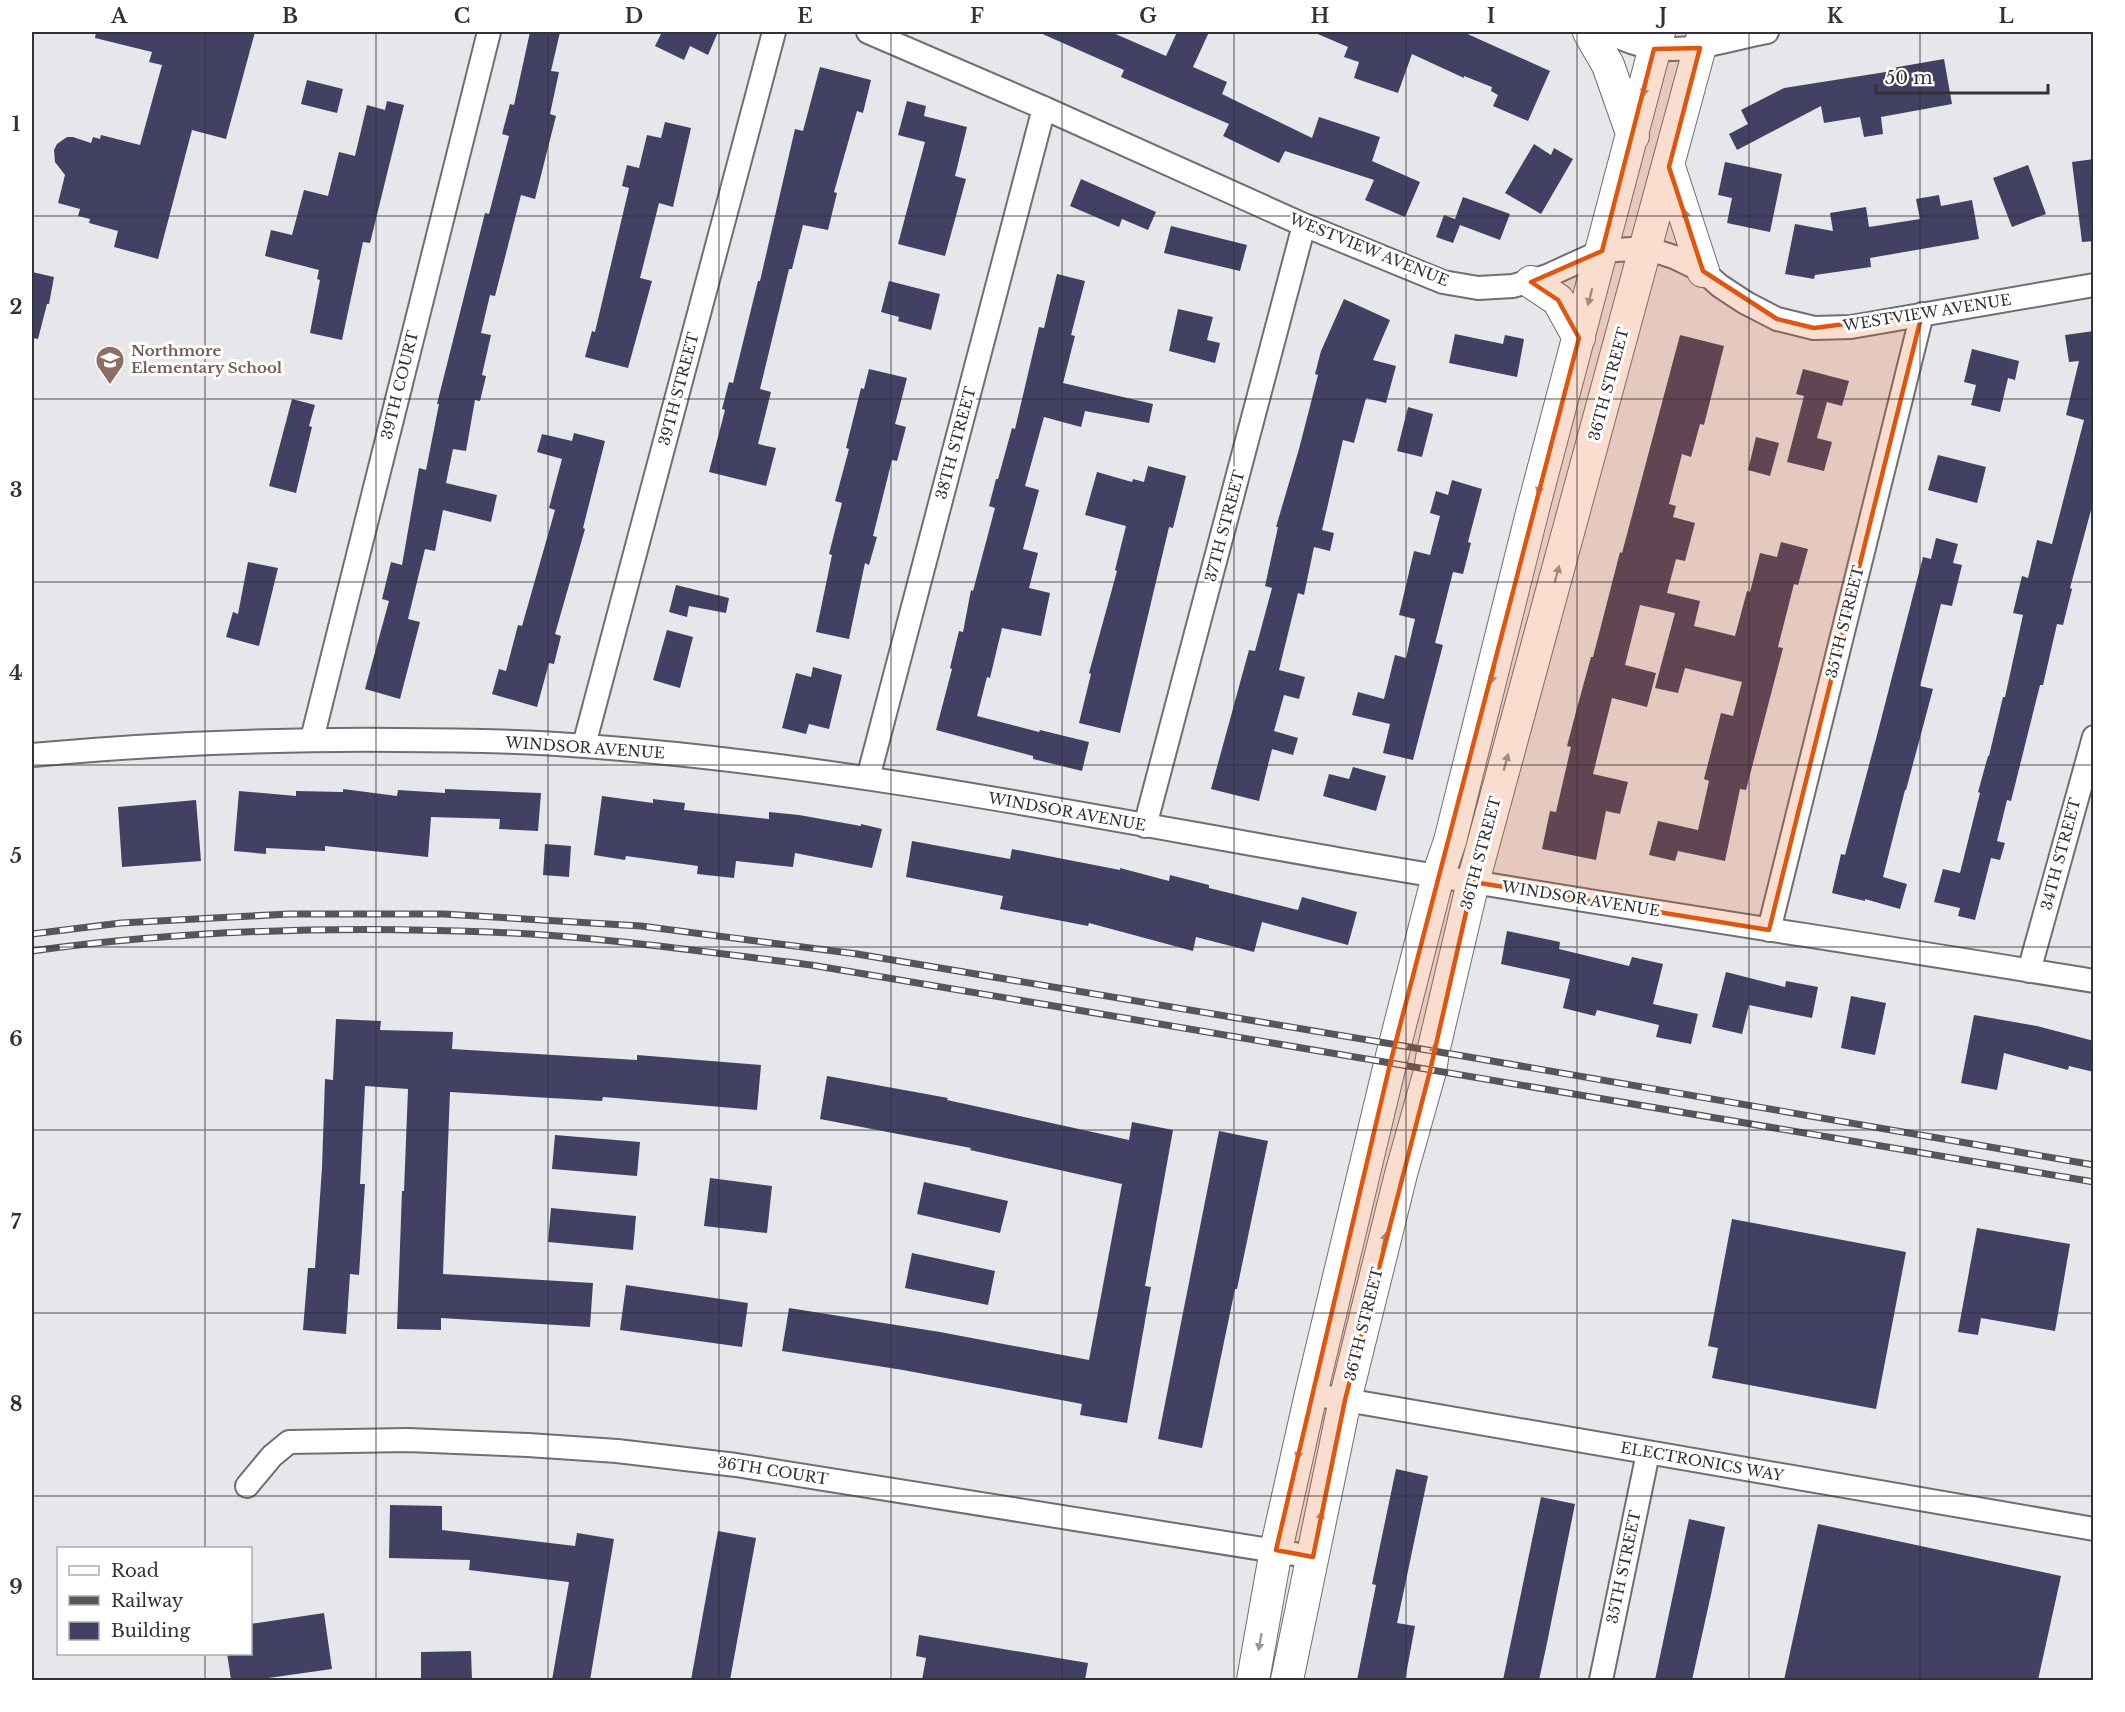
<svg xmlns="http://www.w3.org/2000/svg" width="2125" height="1712" viewBox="0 0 2125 1712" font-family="'Libre Baskerville',serif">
	<rect width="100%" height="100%" fill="#e7e7eb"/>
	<path fill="#424164" d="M96,32H255L226,139L192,130L158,259L114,247L118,231L89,223L90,219L78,216L80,209L58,203L65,175L55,162L54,150L57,144L67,137H73L91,143L93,137L100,139L101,135L140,145L162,65L149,62L152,52L95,38Z
		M530,32H560L551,71L559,72L550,114L556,116L535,199L521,195L495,296L490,295L481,333L491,335L482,375L486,376L480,401L475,400L466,451L453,449L446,483L497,495L491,522L443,510L435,551L425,549L408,619L420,622L400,699L365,689L389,601L382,599L391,562L402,565L419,468L426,470L439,404H437L485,213L489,214L509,136L502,134L510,104L514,105Z
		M656,32H718L708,55L690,46L684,60L655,46L661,34Z
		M1038,32H1111L1166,56L1177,32H1209L1193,67L1227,82L1222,94L1312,138L1319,117L1380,137L1372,161L1420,182L1405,217L1365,200L1374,180L1285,151L1279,163L1223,136L1229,124L1121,77L1124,70Z
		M1313,32H1463L1550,71L1528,121L1493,106L1498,95L1491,91L1492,87L1464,76V78L1412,54L1398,93L1354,78L1359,62L1344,57L1348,47Z
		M1944,59L1952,104L1881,117L1883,134L1864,137L1860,117L1824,123L1821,106L1737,150L1729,134L1748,124L1741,110L1784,88L1892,71V68Z
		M820,67L871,80L863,113L857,111L834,192L837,193L828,230L803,225L792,269H789L760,389L771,392L758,444L776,448L766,486L709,472L725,410L722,409L729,382L733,383L758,281H760L795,129L803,131Z
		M307,80L343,89L337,113L301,104Z
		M387,101L404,105L370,243L363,242L342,340L310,333L320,280L317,279L319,270L265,256L271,230L292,235L304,190L328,196L339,152L355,156L367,105L385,110Z
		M907,101L926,106L924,116L967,127L955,176L966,179L945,256L898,244L925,142L898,135Z
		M665,122L691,128L673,207L659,203L640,278L652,281L628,368L585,357L592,331L595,332L629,188L622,186L627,165L639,168L647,135L661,138Z
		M1534,144L1551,155L1554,148L1573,159L1541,214L1505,193Z
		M2094,159V241L2082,242L2072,162Z
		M1725,162L1782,174L1770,232L1727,223L1732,198L1718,195Z
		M2028,165L2046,214L2012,227L1993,178Z
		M1081,179L1156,212L1148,230L1122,219L1119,227L1070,206Z
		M1939,195L1941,206L1972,200L1979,239L1870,258L1871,267L1815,275L1814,279L1785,274L1795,224L1833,231L1830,213L1866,207L1869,227L1920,219L1916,199Z
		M1463,197L1510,214L1500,240L1460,225L1453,243L1436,237L1444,215L1455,219Z
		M1171,226L1247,245L1240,271L1164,253Z
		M32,272L54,277L49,304H47L38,339L32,338Z
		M1057,274L1085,281L1071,335L1075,336L1063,383L1153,404L1149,423L1085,411L1081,427L1044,417L1025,486L1039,490L1023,549L1038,553L1029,588L1050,593L1041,636L1002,628L990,678L987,677L977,716L1039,732L1040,730L1089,742L1082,771L1033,759V756L936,730L952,669L950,668L959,631L963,632L971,590L973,591L995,508L989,506L996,479H998L1012,428L1015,429L1039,327L1044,328Z
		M889,281L940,294L931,330L898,321L899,317L881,312Z
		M1344,299L1390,320L1373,360L1396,366L1386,403L1366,398L1354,443L1343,440L1322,530L1334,533L1330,551L1314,547L1304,595L1298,593L1279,670L1305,677L1299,699L1284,695L1274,731L1298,738L1293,755L1272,749L1259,801L1211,789L1249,650L1255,651L1272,588L1265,586L1278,527H1276L1299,449L1318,375L1315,374L1321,351Z
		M1178,309L1213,317L1207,340L1220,343L1215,363L1169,351Z
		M2094,331V499L2070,588L2072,589L2063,625L2057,624L2043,685H2040L2011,801L2007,800L1997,841L2005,843L2000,860L1991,858L1975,920L1958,916L1960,908L1934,902L1943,869L1960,873L1980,793L1978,792L1988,756H1989L2003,697H2005L2023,615L2013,613L2022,576L2028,578L2037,540L2052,544L2084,420L2066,415L2079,361L2069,362L2065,335Z
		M1455,334L1503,344L1505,335L1524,339L1517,377L1449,363Z
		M1680,335L1724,346L1704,425L1700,424L1691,457L1682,454L1669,504L1676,506L1673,517L1695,523L1685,561L1676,559L1667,593L1700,601L1694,626L1735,636L1747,591L1750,592L1760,553L1777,557L1781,542L1808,549L1798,585L1794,584L1778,647L1783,648L1746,790L1740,789L1725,861L1678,851L1675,861L1649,855L1658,821L1698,830L1709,781L1704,779L1721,713L1733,716L1742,682L1685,668L1678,693L1655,688L1675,613L1640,605L1625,665L1656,673L1647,707L1612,698L1593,774L1628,782L1620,814L1606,811L1596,860L1542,849L1550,811L1556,812L1571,747L1567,746L1577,708L1591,657H1593L1620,552L1622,553Z
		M1972,349L2019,361L2015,380L2008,378L2000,412L1971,405L1976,385L1964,382Z
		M869,369L907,378L895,424L906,427L897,461L892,460L873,536L877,537L869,565L865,563L849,639L816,632L832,555L829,554L842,503L835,501L849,449L846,448L861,388L864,389Z
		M1803,369L1849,381L1842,406L1827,402L1817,438L1832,442L1824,471L1787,462L1804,396L1796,394Z
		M292,399L315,405L309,426L312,427L296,493L269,486Z
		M1408,407L1433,414L1422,457L1397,451Z
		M574,433L605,441L583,528L585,529L555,634L561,636L554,664L549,663L537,707L492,694L499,669L506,671L518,625L522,626L555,510L549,508L562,459L537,452L542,434L572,441Z
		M1756,437L1779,443L1770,476L1748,470Z
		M1938,455L1986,467L1977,503L1928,490Z
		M1148,466L1186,476L1173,528L1169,527L1120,733L1079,723L1091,674L1089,673L1117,571L1115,570L1126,526L1085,515L1097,472L1132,482L1133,479L1144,482Z
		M1452,480L1482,489L1468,542L1471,543L1463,574L1453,572L1435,643L1443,645L1413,760L1383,753L1390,724L1352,715L1358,692L1384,699L1395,655L1406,658L1415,619L1399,615L1414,551L1430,555L1440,516L1430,513L1436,491L1448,495Z
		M1936,538L1958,544L1953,563L1962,565L1952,606L1941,604L1920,686L1933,689L1906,790H1905L1883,877L1907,884L1900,909L1865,899V901L1832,893L1841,854L1845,855L1876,739L1923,557L1931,559Z
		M248,562L278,568L259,646L226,637L233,612L238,614Z
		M676,585L729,598L726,613L689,606L687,617L669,612Z
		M667,630L693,637L680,688L653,680Z
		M813,667L842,675L829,729L809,724L806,734L782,728L796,673L811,677Z
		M1353,767L1386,776L1376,811L1323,796L1329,774L1349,779Z
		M343,789L397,796L398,790L445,793V789L541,793L538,831L499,829L500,819L431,817L428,857L325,846V851L266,848V854L234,851L239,791L296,796V791L343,792Z
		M602,796L653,803V799L685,803L684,810L769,819V812L799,815L861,826V824L882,829L872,868L795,853L793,867L736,861L734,878L697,874L698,866L626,856L625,860L594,855Z
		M196,800L201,861L122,867L118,807Z
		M912,841L1010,859L1012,849L1120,870V868L1169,881L1170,875L1209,885V888L1298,910L1302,897L1357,912L1348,945L1262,922L1254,952L1196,937L1193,951L1089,923L1088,926L1000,909L1003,896L906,877Z
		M545,844L571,846L569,877L543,875Z
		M1507,931L1560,942L1559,949L1629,966L1632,957L1663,964L1653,1004L1698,1014L1691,1044L1656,1037L1659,1025L1597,1010L1595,1016L1563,1008L1570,979L1501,964Z
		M1726,972L1785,987L1786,981L1818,987L1812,1018L1749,1005L1742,1034L1712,1027Z
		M1851,996L1886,1003L1875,1055L1841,1048Z
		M1974,1015L2037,1026L2094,1041V1072L2069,1066L2068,1070L2004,1053L1997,1090L1961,1083Z
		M336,1019L381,1021L380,1030L453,1032L452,1049L637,1060V1055L761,1065L757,1110L603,1097L602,1101L450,1092L443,1274L593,1283L590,1327L441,1318V1330L397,1329L402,1191H404L408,1089L365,1086L360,1184H365L359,1275L350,1274L346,1334L303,1330L308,1268H315L322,1168L325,1079L333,1080Z
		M827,1076L948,1098L947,1100L1129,1140L1132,1122L1173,1130L1145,1286L1151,1287L1127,1423L1080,1415L1082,1404L903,1370L782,1351L789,1308L940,1332L1089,1360L1122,1184L970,1150L971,1148L820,1119Z
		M1219,1131L1268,1141L1237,1289H1235L1202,1448L1158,1439Z
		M555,1135L640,1142L637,1176L552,1169Z
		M710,1178L772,1186L767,1233L704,1226Z
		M924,1182L1008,1201L1000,1233L917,1214Z
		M551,1208L636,1216L633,1250L548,1242Z
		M1732,1219L1906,1252L1876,1409L1712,1378L1718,1348L1708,1346Z
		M1977,1228L2070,1244L2055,1331L1981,1318L1978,1335L1958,1332Z
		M912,1253L995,1271L988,1305L905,1288Z
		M626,1285L748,1303L742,1347L620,1330Z
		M1396,1469L1428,1476L1397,1623L1415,1626L1405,1680H1357L1376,1585L1372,1584Z
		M1541,1497L1575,1504L1546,1648L1539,1680H1503Z
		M390,1505L442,1506V1530L575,1546L577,1533L614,1539L590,1680H552L569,1582L469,1570L470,1560L389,1558Z
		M1689,1519L1725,1527L1712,1590L1692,1680H1655Z
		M1818,1524L2061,1576L2038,1680H1784Z
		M718,1531L756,1538L730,1680H691Z
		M324,1613L332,1669L254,1680H231L227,1653H250V1624Z
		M919,1635L1088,1663L1085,1680H922L926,1658L916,1656Z
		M471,1651L472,1680H421V1652Z"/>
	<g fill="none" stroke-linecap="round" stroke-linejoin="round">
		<g stroke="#6f6f73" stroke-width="26">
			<path id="street" d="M868,32L1044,108L1304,225L1443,282L1478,288L1513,286L1547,276L1602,251L1646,248L1674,257L1703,271L1720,286L1746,303L1777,319L1814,328L1851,327L2094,285
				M1609,32C1666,64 1709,43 1767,32
				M312,739L489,32
				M584,745L774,32
				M32,755C153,744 275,739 397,740C460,740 523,741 585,746C845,765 1104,819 1360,863C1604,905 1849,941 2094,981
				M868,778L1044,108
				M1145,826L1304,225
				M1769,930L1922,314
				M2029,971L2094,737
				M1311,1394L2094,1529
				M247,1486L272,1456L289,1442L408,1440L528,1445L617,1451L736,1465L1313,1557
				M1601,1680L1648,1453"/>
		</g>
		<g stroke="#6f6f73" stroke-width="34">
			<path id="secondary" d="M1589,32L1608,65L1633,136
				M1669,167L1703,271
				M1531,282L1558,300L1579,338
				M1253,1680L1276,1550L1311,1394L1390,1064L1438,876L1450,841L1533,509L1659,32
				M1287,1680L1345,1400L1401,1174L1430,1071L1433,1052L1473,882L1704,32"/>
		</g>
		<use href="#street" stroke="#fff" stroke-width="22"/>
		<use href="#secondary" stroke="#fff" stroke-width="32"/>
		<g stroke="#565659" stroke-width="7">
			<path id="rail" d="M32,934L121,923L289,914H444L641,926L857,954L1457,1055L2094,1165
				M32,951C183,930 338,926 490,932C598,936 705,952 811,965L2094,1182"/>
		</g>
		<use href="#rail" stroke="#fff" stroke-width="4.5" stroke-dasharray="14" stroke-linecap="butt"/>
	</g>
	<defs><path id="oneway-solid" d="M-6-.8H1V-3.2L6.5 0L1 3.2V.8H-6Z" transform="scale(1.5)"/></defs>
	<g fill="#98989a">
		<use href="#oneway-solid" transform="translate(1645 88) rotate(104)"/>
		<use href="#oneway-solid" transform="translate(1687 218) rotate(-107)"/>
		<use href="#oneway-solid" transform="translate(1590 297) rotate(104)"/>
		<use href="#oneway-solid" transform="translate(1540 486) rotate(105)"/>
		<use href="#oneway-solid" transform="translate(1557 574) rotate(-75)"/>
		<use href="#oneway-solid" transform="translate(1493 675) rotate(104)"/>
		<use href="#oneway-solid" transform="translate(1506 762) rotate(-75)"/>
		<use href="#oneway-solid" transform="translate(1433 1053) rotate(-80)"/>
		<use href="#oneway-solid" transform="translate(1384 1241) rotate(-76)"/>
		<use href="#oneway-solid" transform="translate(1299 1451) rotate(103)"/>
		<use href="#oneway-solid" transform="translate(1320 1520) rotate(-78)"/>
		<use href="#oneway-solid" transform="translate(1260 1642) rotate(100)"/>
	</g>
	<path fill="#df570e" fill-opacity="0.2" stroke="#df570e" stroke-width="4.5" stroke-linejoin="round" d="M1700,48L1669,167L1703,271L1777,319L1814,328L1922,314L1769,930L1473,882L1430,1071L1345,1400L1313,1557L1276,1550L1390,1064L1579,338L1558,300L1531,282L1602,251L1654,49Z"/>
	<path fill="none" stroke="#323234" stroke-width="1.5" stroke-opacity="0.55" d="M205,32V1548M376,32V1680M548,32V1680M719,32V1680M891,32V1680M1062,32V1680M1234,32V1680M1406,32V1680M1577,32V1680M1749,32V1680M1920,32V1680M32,216H2094M32,399H2094M32,582H2094M32,765H2094M32,947H2094M32,1130H2094M32,1313H2094M32,1496H2094M205,1654V1680"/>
	<defs>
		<g id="school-pin" transform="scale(1.5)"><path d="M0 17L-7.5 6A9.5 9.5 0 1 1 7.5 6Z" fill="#8d6e63" stroke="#fff"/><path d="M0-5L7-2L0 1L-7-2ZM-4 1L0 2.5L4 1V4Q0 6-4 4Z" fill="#fff"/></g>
	</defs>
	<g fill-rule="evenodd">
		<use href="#school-pin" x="110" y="360"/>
	</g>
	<g text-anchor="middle" stroke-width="6" stroke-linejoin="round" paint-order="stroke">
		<g font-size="15" fill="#323234" stroke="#fff">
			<text transform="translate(1369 250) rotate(22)" y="5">WESTVIEW AVENUE</text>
			<text transform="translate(1927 313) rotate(-9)" y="5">WESTVIEW AVENUE</text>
			<text transform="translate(1609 384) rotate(-75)" y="5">36TH STREET</text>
			<text transform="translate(400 385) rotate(-76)" y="5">39TH COURT</text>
			<text transform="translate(679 389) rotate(-75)" y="5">39TH STREET</text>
			<text transform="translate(956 443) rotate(-75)" y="5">38TH STREET</text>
			<text transform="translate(1225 526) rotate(-75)" y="5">37TH STREET</text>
			<text transform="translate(1845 622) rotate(-76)" y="5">35TH STREET</text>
			<text transform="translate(585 748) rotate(4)" y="5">WINDSOR AVENUE</text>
			<text transform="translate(1067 812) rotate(10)" y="5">WINDSOR AVENUE</text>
			<text transform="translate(1481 853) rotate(-75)" y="5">36TH STREET</text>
			<text transform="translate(2061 854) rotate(-75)" y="5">34TH STREET</text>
			<text transform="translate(1581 899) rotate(9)" y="5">WINDSOR AVENUE</text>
			<text transform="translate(1364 1324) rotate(-76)" y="5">36TH STREET</text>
			<text transform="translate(1702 1462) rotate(10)" y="5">ELECTRONICS WAY</text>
			<text transform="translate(773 1471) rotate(9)" y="5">36TH COURT</text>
			<text transform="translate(1624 1567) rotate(-78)" y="5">35TH STREET</text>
		</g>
		<g font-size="15" font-weight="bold" fill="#785e54" stroke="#fff" text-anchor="start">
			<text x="131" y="356">Northmore<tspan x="131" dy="17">Elementary School</tspan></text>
		</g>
	</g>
	<rect width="2125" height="1712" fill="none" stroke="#ffffff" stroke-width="66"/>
	<rect x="57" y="1547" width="195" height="108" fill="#ffffff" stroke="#adadae" stroke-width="1.5"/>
	<rect x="69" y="1566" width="30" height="9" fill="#ffffff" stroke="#adadae" stroke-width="1.5"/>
	<text x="111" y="1577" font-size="18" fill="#323234">Road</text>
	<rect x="69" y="1596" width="30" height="9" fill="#565659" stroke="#adadae" stroke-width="1.5"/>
	<text x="111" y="1607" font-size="18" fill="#323234">Railway</text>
	<rect x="69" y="1622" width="30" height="18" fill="#424164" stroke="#adadae" stroke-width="1.5"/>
	<text x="111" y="1637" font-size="18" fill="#323234">Building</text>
	<path d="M1876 84v9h172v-9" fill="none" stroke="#323234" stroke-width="3"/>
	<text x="1885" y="84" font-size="18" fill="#323234" stroke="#ffffff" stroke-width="4.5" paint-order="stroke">50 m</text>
	<rect x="33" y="33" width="2059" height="1646" fill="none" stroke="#323234" stroke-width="2"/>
	<g font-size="20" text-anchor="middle" font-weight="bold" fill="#323234">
		<text x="119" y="23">A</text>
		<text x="290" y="23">B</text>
		<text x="462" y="23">C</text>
		<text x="634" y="23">D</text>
		<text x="805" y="23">E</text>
		<text x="977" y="23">F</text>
		<text x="1148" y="23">G</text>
		<text x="1320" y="23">H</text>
		<text x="1491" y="23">I</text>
		<text x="1663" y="23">J</text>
		<text x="1835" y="23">K</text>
		<text x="2006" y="23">L</text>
		<text x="16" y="131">1</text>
		<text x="16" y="314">2</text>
		<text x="16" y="497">3</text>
		<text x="16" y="680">4</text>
		<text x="16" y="863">5</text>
		<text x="16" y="1046">6</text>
		<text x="16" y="1229">7</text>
		<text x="16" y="1411">8</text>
		<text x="16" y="1594">9</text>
	</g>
</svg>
